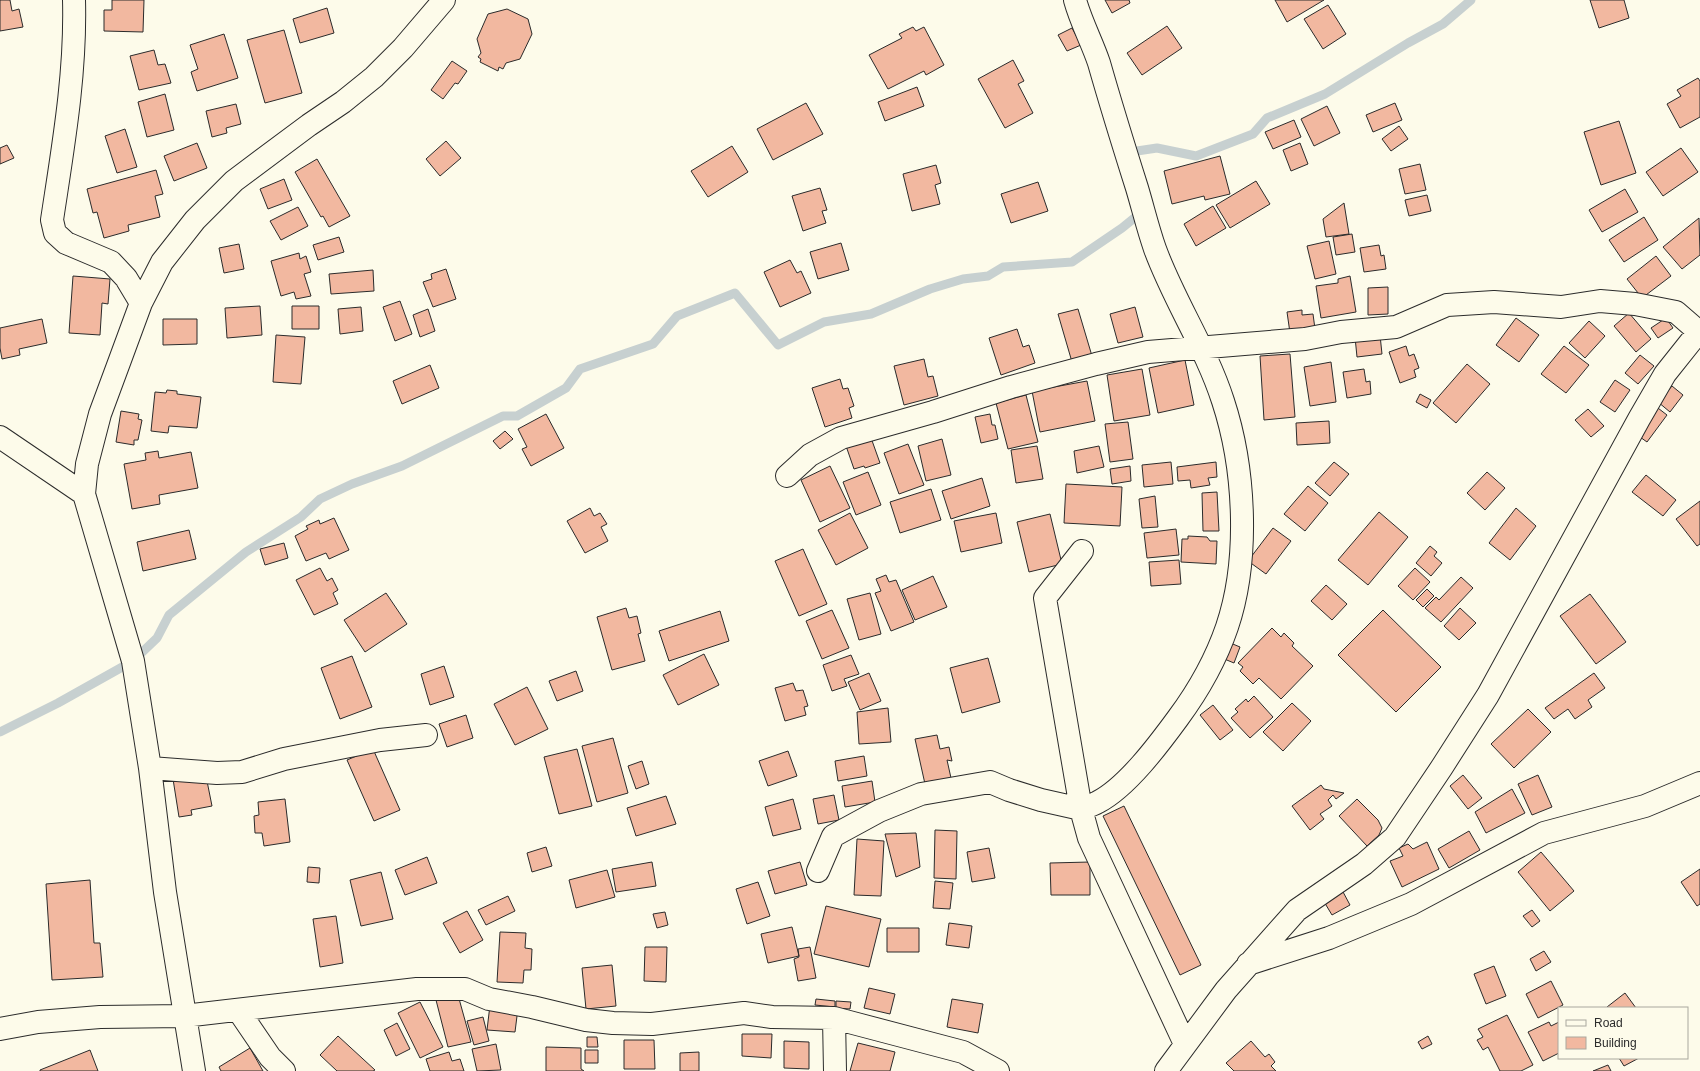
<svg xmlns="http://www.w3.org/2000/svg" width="1700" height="1071" viewBox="0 0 1700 1071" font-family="Arial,sans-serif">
	<rect width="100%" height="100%" fill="#fdfbea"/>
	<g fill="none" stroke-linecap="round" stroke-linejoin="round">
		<path stroke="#c7d0d0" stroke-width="9" d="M1137,151L1157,148L1196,156L1253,134L1267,118L1325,94L1408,43L1443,24L1471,0
			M0,732L58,703L133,661L157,638L169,615L246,552L301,517L320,499L352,484L402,466L503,416H517L566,388L580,369L653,344L677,316L735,293L778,345L824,322L871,314L930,289L963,279L988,276L1003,267L1072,262L1122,228L1138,215L1137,208"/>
	</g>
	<path fill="#f2b8a0" stroke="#2b2b2b" d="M0,0H10L12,11L19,9L23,27L0,31Z
		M112,0H144L143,32L104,31V10H112Z
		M1105,0H1129L1130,3L1112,13Z
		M1275,0H1324L1287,22Z
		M1590,0H1624L1629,18L1599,28Z
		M1328,5L1346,34L1323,49L1304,19Z
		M327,8L334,33L300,43L293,19Z
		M507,9L528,19L532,34L520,59L506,63L503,69L499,67L498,71L480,62L481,59L478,57L481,53L477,39L488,14Z
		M1167,26L1182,48L1142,75L1127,53Z
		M913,27L916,31L924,27L944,65L926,75L924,71L888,89L869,55L902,38L899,34Z
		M1072,28L1081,45L1067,51L1058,35Z
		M284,30L302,93L265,103L247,40Z
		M224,34L238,78L197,91L191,72L198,69L190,45Z
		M154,50L158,65L165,64L171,83L139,90L130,56Z
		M1013,60L1024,81L1018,84L1033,113L1005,128L978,79Z
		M452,61L467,71L458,84L455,83L443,99L431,90Z
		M1698,78L1700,81V117L1680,128L1667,104L1681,96L1677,90Z
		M917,87L924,106L885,121L878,102Z
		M165,94L174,130L147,137L138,102Z
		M806,103L823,134L773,160L757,129Z
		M1395,103L1402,120L1373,132L1366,115Z
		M236,104L241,124L226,128L227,133L212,137L206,111Z
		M1327,106L1340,133L1314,146L1301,119Z
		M1294,120L1301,137L1273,149L1265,132Z
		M1619,121L1636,173L1601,185L1584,132Z
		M1399,126L1408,139L1391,151L1382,139Z
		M125,129L137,167L117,173L105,136Z
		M446,141L461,158L440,176L426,159Z
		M197,143L207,168L174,181L164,156Z
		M1300,143L1308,164L1291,171L1283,150Z
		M7,145L14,158L0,164V148Z
		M732,146L748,172L708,197L691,171Z
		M1681,148L1698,172L1663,196L1646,172Z
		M1220,156L1230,194L1205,200L1204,196L1172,204L1164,171Z
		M317,159L350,216L329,227L323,216L321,217L295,172Z
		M1420,164L1426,190L1405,194L1399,169Z
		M936,165L941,183L935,185L940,204L912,211L903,174Z
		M156,170L163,194L155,196L160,217L128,225L129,231L104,238L97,212L93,213L87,189Z
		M284,179L292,200L268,209L260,189Z
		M1256,181L1270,204L1230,228L1216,205Z
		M1038,182L1048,211L1011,223L1001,194Z
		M820,188L827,210L822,211L826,223L803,231L792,196Z
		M1625,189L1638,212L1602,232L1589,210Z
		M1427,195L1431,211L1409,216L1405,200Z
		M1344,203L1349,234L1326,237L1323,219Z
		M1213,206L1226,228L1196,246L1184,224Z
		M298,207L308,226L281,240L270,221Z
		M1644,217L1658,240L1624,262L1609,240Z
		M1699,218L1700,255L1682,269L1663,247Z
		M1352,234L1355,252L1336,255L1333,237Z
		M339,237L344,252L318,260L313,245Z
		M1329,241L1336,274L1315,279L1307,246Z
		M841,243L849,270L818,279L810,252Z
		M239,244L244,269L224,273L219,248Z
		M1379,245L1381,256L1384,255L1386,269L1364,272L1360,248Z
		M299,253L300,259L306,256L311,272L304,274L311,296L296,299L294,292L281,296L271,261Z
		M1656,256L1671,276L1642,298L1627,279Z
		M790,260L797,273L801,271L811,293L780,307L764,272Z
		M446,269L456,299L433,307L423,282L432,279L431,274Z
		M373,270L374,291L331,294L329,274Z
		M73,276L110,279L108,304L102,303L100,335L69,333Z
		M1350,276L1356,312L1321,318L1316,286L1338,283V279Z
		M1388,287V314L1368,315V288Z
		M400,301L412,334L395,341L383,307Z
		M260,306L262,335L227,338L225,308Z
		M292,306H319V329H292Z
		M361,307L363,331L340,334L338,309Z
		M1135,307L1143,337L1118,343L1110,314Z
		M428,309L435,331L420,337L413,315Z
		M1078,309L1092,356L1072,362L1058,314Z
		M1302,310V315L1313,314L1315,329L1290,333L1287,312Z
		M1629,313L1651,339L1636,352L1614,326Z
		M1516,318L1539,335L1519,362L1496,345Z
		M1666,318L1673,328L1658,338L1651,328Z
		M42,319L47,343L19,349L20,355L2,359L0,348V328Z
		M163,319H197V344L163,345Z
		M1589,321L1605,336L1585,358L1569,343Z
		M1017,329L1023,347L1029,345L1035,363L1001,375L989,338Z
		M276,335L305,337L301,384L273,382Z
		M1380,335L1382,354L1357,357L1355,337Z
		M1406,346L1409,356L1414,354L1419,368L1414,370L1416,377L1400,383L1389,352Z
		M1564,346L1589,365L1566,393L1541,374Z
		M1290,354L1295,417L1264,420L1260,356Z
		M1640,355L1654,366L1638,384L1625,373Z
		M924,359L928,377L933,376L938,396L904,405L894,366Z
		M1185,360L1194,405L1158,413L1149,368Z
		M1331,362L1336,402L1310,406L1304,367Z
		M1467,364L1490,384L1456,423L1433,403Z
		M430,365L439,388L402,404L393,381Z
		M1142,369L1150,415L1114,421L1107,375Z
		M1364,369L1366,382L1370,381L1371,394L1347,398L1343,372Z
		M840,379L843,389L848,388L854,406L849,408L852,418L825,427L812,388Z
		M1615,380L1630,390L1615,412L1600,402Z
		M1087,381L1095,421L1040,432L1032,391Z
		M1672,386L1683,395L1670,412L1658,402Z
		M167,390L177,391V394L201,397L197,428L169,426L168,433L151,431L155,392L166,393Z
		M1420,394L1431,400L1427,408L1416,402Z
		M1026,395L1038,442L1008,449L996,403Z
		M1654,405L1667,415L1647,442L1633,432Z
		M1588,409L1604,426L1591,437L1575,420Z
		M121,411L139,414L138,419L142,420L138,440H134V445L116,442Z
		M546,414L564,448L531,466L522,449L527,447L518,429Z
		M990,414L992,425H995L998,439L981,443L975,417Z
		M1329,421L1330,443L1297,445L1296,423Z
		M1128,422L1133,459L1110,462L1105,424Z
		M505,431L513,439L500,449L493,441Z
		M870,435L880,463L865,468L864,466L854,469L845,443Z
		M942,439L951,475L926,481L918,446Z
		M908,444L924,485L899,494L884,453Z
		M1037,446L1043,479L1016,483L1011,450Z
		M1099,446L1104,467L1077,473L1074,451Z
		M158,451L159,458L191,452L198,488L159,495L160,504L132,509L124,464L146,460L145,453Z
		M1171,462L1173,484L1144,487L1142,465Z
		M1216,462L1217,477L1208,478L1210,485L1191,488L1190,480L1178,481L1177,467Z
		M1334,462L1349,474L1330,496L1315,483Z
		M830,466L850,508L820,522L801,480Z
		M1130,466L1131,481L1112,484L1110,469Z
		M868,472L881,505L856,515L843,482Z
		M1487,472L1505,488L1485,510L1467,493Z
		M1646,475L1676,500L1663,516L1632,492Z
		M982,478L990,506L951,519L942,491Z
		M1066,484L1122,487L1120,526L1064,523Z
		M1308,486L1328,503L1305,531L1284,514Z
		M931,489L941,520L900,533L890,502Z
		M1217,492L1219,531H1203L1202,493Z
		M1155,496L1158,527L1142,528L1139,499Z
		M1700,501V544L1697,546L1676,519Z
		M590,508L594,516L600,513L607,524L601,527L608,541L585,553L567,521Z
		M1516,508L1536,526L1510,560L1489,543Z
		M1379,512L1408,537L1368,585L1338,560Z
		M850,513L868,548L836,565L818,530Z
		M996,513L1002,543L961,552L954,521Z
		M1050,514L1062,564L1029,572L1017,522Z
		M334,518L349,550L329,559L326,553L306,561L295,536L308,529L306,526L319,520L320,524Z
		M1273,528L1291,541L1266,574L1248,561Z
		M1176,529L1179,555L1147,558L1144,533Z
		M189,530L196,559L143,571L137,542Z
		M1188,536L1207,537L1210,541H1217L1216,564L1181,562L1182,539H1188Z
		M284,543L288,558L265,565L260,549Z
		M1430,546L1437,552L1434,556L1442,563L1431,576L1416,563Z
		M803,549L827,604L799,616L775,561Z
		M1179,560L1181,584L1151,586L1149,562Z
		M320,568L327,581L332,578L338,590L333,593L338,604L314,615L296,580Z
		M1415,568L1430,582L1413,600L1398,586Z
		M886,575L889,582L896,580L914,622L891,631L875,593L881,591L876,579Z
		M933,576L947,607L915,620L902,590Z
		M1461,577L1473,588L1441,622L1425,608L1436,597L1439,600Z
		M1326,585L1347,604L1332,620L1311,601Z
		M1427,589L1434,596L1423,607L1416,600Z
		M386,593L407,624L365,652L344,620Z
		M870,593L881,634L859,640L847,599Z
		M1590,594L1626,642L1596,664L1560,616Z
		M626,608L629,618L637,616L641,633L638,634L645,661L612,670L597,617Z
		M1460,608L1476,623L1459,640L1444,626Z
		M832,610L849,648L822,659L806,621Z
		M1383,610L1441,667L1396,712L1338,655Z
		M720,611L729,641L669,661L659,631Z
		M1272,628L1281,637L1284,633L1294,643L1292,646L1313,666L1281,699L1259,678L1253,684L1240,671L1243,667L1238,663Z
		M1228,642L1240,647L1234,663L1222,658Z
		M704,654L719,685L678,705L663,675Z
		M851,655L859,674L844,679L847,686L832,691L823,665Z
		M352,656L372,707L340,719L321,668Z
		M988,658L1000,702L962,713L950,668Z
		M444,666L454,697L430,705L421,674Z
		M576,671L583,691L557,701L549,681Z
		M869,673L881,701L860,710L848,682Z
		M1594,673L1605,688L1588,700L1592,707L1575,719L1568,709L1554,719L1545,708Z
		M793,683L796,691L803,690L808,706L804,707L806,715L785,721L775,688Z
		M527,687L548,729L515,745L494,704Z
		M1254,696L1273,717L1250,738L1231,718L1238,712L1235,709L1246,699L1248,702Z
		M1292,703L1311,721L1283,751L1263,732Z
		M1213,705L1233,730L1220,740L1200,715Z
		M888,708L891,742L859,744L857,712Z
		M1528,709L1551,732L1514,768L1491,744Z
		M466,715L473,738L447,747L439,724Z
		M937,735L940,749L949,747L952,761L947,760L951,778L925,784L915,739Z
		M613,738L628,793L597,802L582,746Z
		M373,749L400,810L374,821L347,760Z
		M577,749L592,806L559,814L544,757Z
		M788,751L797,776L768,786L759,761Z
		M864,756L867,776L838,781L835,761Z
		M642,761L649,784L636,789L628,766Z
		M1463,775L1482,798L1468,809L1450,786Z
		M1538,775L1552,807L1532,815L1518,784Z
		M206,776L212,806L191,810L192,815L179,817L173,779Z
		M872,781L875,802L845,807L842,786Z
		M1321,785L1324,789L1344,793L1336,799L1333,795L1328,800L1332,806L1320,814L1324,819L1310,830L1292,806Z
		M1512,789L1525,813L1486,833L1475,812Z
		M834,795L839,820L818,824L813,799Z
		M666,796L676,824L636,836L627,808Z
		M285,799L290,842L264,846L262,833H255L254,816L259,815L258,802Z
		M793,799L801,829L773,836L765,807Z
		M1357,799L1378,820L1382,828L1379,835L1367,846L1339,816Z
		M1124,806L1201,965L1180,975L1103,816Z
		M935,830L957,831L956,879L934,878Z
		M1469,831L1480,850L1449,868L1438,849Z
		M916,833L920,867L896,877L885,834Z
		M857,839L884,841L881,896L854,895Z
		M1427,842L1439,869L1402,887L1390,861L1403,856L1399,848L1408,844L1413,849Z
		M546,847L552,866L532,872L527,853Z
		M989,848L995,878L972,882L967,852Z
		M1541,852L1574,891L1550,911L1518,872Z
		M427,857L437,883L405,895L395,870Z
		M652,862L656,886L616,892L612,869Z
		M800,862L807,885L775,894L768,871Z
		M1090,862V895H1051L1050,863Z
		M308,867L320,868L319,883L307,882Z
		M1700,869V904L1697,906L1681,882Z
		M607,870L615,897L576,908L569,880Z
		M381,872L393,919L361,926L350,880Z
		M90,880L94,943H100L103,977L52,980L46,884Z
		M935,881L953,883L950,909L933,908Z
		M758,882L770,916L747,924L736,889Z
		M1342,890L1350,905L1332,915L1323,900Z
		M508,896L515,911L486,925L478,910Z
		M826,906L881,919L869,967L814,954Z
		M1532,910L1540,921L1532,927L1523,916Z
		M467,911L483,940L460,953L443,923Z
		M665,912L668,925L657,928L653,914Z
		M336,916L343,963L320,967L313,919Z
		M949,923L972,926L969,948L946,945Z
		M792,927L799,956L768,963L761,934Z
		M887,928H919V952H887Z
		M500,932L526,933L525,948L532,949L531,970H524L523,983L497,982Z
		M645,947H667L666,982L644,981Z
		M810,947L816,978L798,981L794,959L799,957L798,949Z
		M1544,951L1551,962L1536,971L1530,959Z
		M612,965L616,1006L586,1009L582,968Z
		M1494,966L1506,996L1486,1004L1474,974Z
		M1551,981L1563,1005L1538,1018L1526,994Z
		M869,988L895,994L890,1014L864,1008Z
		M1625,993L1636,1008H1607V1007Z
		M458,995L471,1042L448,1047L436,1000Z
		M816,999L835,1001V1007L815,1005Z
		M952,999L983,1004L978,1033L947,1027Z
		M836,1001L851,1002L850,1009L836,1008Z
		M420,1002L443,1047L420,1058L398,1013Z
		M490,1005L518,1008L515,1032L487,1030Z
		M1507,1015L1533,1065L1521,1071H1500L1488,1047L1483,1050L1477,1040L1483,1037L1478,1029Z
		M483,1017L489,1041L474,1045L467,1021Z
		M1549,1022L1551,1026L1559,1022V1053L1543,1061L1528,1032Z
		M397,1023L410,1049L396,1056L384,1030Z
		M742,1034H772L771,1058L742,1056Z
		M338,1036L375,1070L373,1071H337L320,1055Z
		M1428,1036L1432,1044L1422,1049L1418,1042Z
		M587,1037H597L598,1047H587Z
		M624,1040H654L655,1069H624Z
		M784,1041L809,1042V1069L784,1068Z
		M1251,1041L1265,1057L1269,1054L1275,1062L1271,1066L1276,1071H1234L1226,1063Z
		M858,1043L895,1052L890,1071H850Z
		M496,1044L501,1070L477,1071L472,1049Z
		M546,1047L581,1048V1069L584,1071H546Z
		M250,1048L263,1071H221L219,1067Z
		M90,1050L98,1071H40V1070Z
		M585,1050H598V1063H585Z
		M449,1052L452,1061L460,1059L464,1071H430L426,1059Z
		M699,1052V1071H680V1053Z
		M1619,1058H1639L1624,1066Z
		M1608,1065L1611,1071H1593Z"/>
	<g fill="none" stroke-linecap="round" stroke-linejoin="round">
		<g stroke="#2b2b2b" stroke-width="24">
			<path id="minor" d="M74,0C76,74 63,147 52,220L55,233L66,243L111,262L126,278L141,303
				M1075,0C1081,22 1092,42 1099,63C1111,105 1124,147 1137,188C1143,208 1148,229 1155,249C1174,301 1206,348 1223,401C1245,468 1250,559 1227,627C1216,659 1198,691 1178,718C1159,744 1127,787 1098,802C1093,805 1087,807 1081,809L1089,838L1185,1044
				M0,437L84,494
				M787,476L810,455L841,438L933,412L1011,387L1096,364L1148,352L1305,339L1341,332L1396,327L1447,305L1494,302L1561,307L1600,301L1635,304L1676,312L1699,332
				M150,768L217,773L242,772L284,759L380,740L426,735
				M818,871L833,836L879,811L921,794L990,782L1009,790L1041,800L1081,809L1045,598L1082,551
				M1248,964L1329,938L1411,904L1544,833L1645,806L1700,783
				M238,1010L270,1057L284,1071
				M834,1018L835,1071
				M0,1029L38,1022L100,1017L184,1016L417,989H465L489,999L532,1007L586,1020L613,1023L652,1024L744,1013L772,1017L834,1018L963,1052L998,1071
				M194,1071L165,892L150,768L133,661L84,494L87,464L100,414L120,360L141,303L162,262L195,220L234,181L309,125L343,102L374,77L403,48L444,0
				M1166,1071L1226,990L1297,910L1364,864L1395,837L1442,767L1488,695L1639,419L1665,374L1700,330"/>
		</g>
		<use href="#minor" stroke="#fdfbea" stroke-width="22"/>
	</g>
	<rect x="1558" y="1007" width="130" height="52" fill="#fdfbea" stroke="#a9a89e"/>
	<rect x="1566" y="1020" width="20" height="6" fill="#fdfbea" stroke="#a9a89e"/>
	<text x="1594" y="1027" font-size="12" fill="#2b2b2b">Road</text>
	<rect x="1566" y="1037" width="20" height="12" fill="#f2b8a0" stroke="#a9a89e"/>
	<text x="1594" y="1047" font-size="12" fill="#2b2b2b">Building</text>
</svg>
